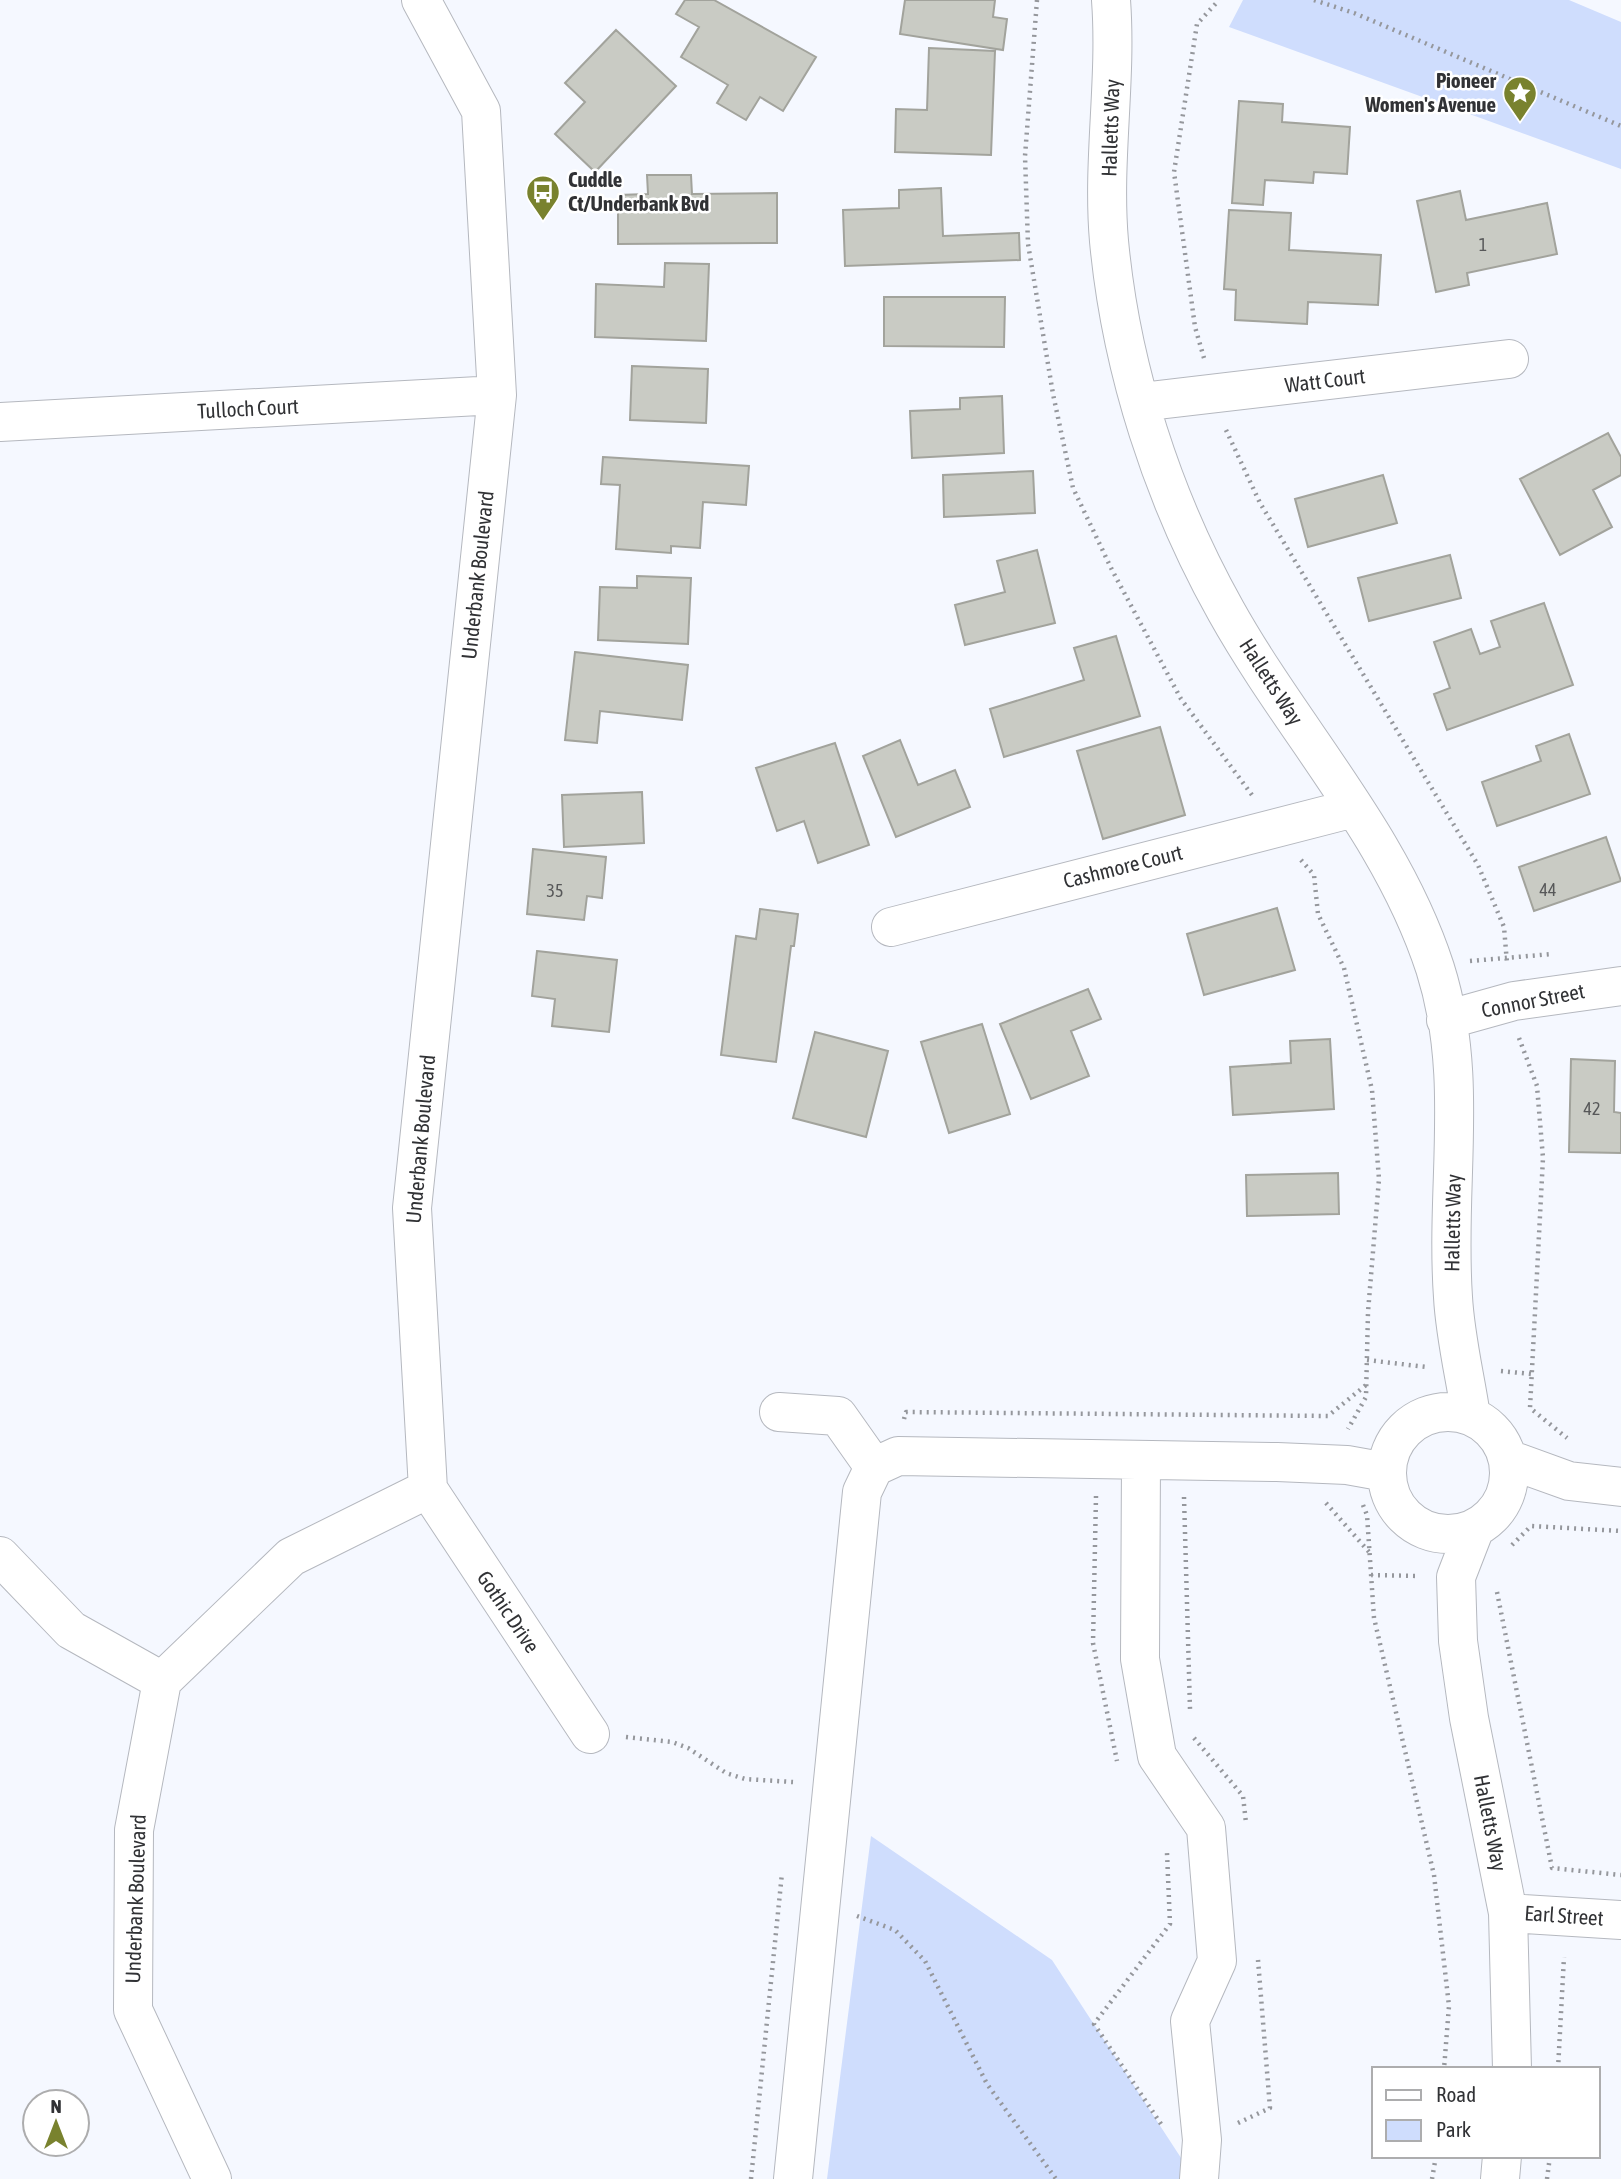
<svg xmlns="http://www.w3.org/2000/svg" width="1621" height="2179" viewBox="0 0 1621 2179" font-family="'Asap Condensed',sans-serif">
	<rect width="100%" height="100%" fill="#f5f8ff"/>
	<path fill="#cfddfd" d="M1243,0H1569L1621,22V169L1229,27Z
		M871,1836L1052,1960L1185,2164L1184,2179H827Z"/>
	<path fill="#c9cbc4" stroke="#a2a39c" stroke-width="2" d="M685,0H714L816,57L783,111L760,97L746,120L717,103L728,85L681,57L699,27L676,14Z
		M905,0H995L993,17L1007,19L1003,50L900,34Z
		M616,30L676,86L595,172L555,134L585,102L565,83Z
		M929,48L995,51L991,155L895,152L896,109L927,110Z
		M1239,101L1283,104L1282,122L1350,127L1347,174L1314,172L1313,183L1265,180L1263,205L1232,203Z
		M647,175H691L692,194L777,193V243L618,244V195L648,194Z
		M941,188L943,236L1019,233L1020,260L845,266L843,210L899,208V190Z
		M1460,191L1466,220L1547,203L1557,254L1467,273L1469,285L1436,292L1417,201Z
		M1229,210L1291,213L1289,250L1381,255L1378,305L1308,302L1307,324L1235,320L1236,290L1224,289Z
		M665,263L709,264L706,341L595,337L596,284L664,287Z
		M884,297H1005L1004,347L884,346Z
		M632,366L708,369L706,423L630,420Z
		M1002,396L1004,453L912,458L910,411L960,409V398Z
		M1608,433L1621,457V475L1593,490L1612,527L1560,555L1520,479Z
		M603,457L749,466L746,505L703,502L700,548L671,546V553L616,549L620,485L601,484Z
		M1033,471L1035,513L944,517L943,475Z
		M1383,475L1397,523L1308,547L1295,499Z
		M1037,550L1055,623L965,645L955,605L1005,592L997,561Z
		M1450,555L1461,598L1369,621L1358,578Z
		M637,576L691,578L688,644L598,640L600,587L637,588Z
		M1544,603L1573,685L1447,730L1434,694L1450,688L1434,642L1471,629L1480,654L1500,647L1491,621Z
		M1116,636L1140,716L1004,757L990,709L1084,680L1074,648Z
		M575,652L688,665L682,720L600,711L597,743L565,740Z
		M1160,727L1185,815L1103,839L1077,751Z
		M1569,734L1590,794L1497,826L1482,782L1541,761L1536,746Z
		M900,740L918,785L955,770L970,807L896,837L863,756Z
		M835,743L869,845L818,863L804,821L777,831L756,768Z
		M642,792L644,843L564,847L562,795Z
		M1606,837L1621,881L1534,911L1519,867Z
		M533,849L606,857L602,898L587,896L584,920L527,914Z
		M1277,908L1295,970L1204,995L1187,934Z
		M760,909L798,914L794,946H791L776,1062L721,1055L736,936L756,939Z
		M537,951L617,960L609,1032L552,1026L555,999L532,996Z
		M1088,989L1101,1019L1071,1031L1089,1076L1031,1099L1000,1024Z
		M982,1024L1010,1114L949,1133L921,1042Z
		M815,1032L888,1051L866,1137L793,1118Z
		M1330,1039L1334,1109L1233,1115L1230,1067L1291,1063L1290,1041Z
		M1571,1059L1615,1061L1614,1112L1621,1113V1153L1569,1152Z
		M1338,1173L1339,1214L1247,1216L1246,1175Z"/>
	<g fill="none" stroke-linecap="round" stroke-linejoin="round">
		<g stroke="#b5b8bf" stroke-width="40">
			<path id="minor" d="M1111,0C1117,80 1102,161 1109,241C1121,369 1163,499 1226,611C1293,731 1392,835 1435,968C1470,1078 1445,1184 1453,1297C1455,1336 1465,1376 1471,1416
				M1141,402L1509,359
				M0,422L497,395
				M891,927L1354,808
				M1446,1020L1514,1001L1621,986
				M1387 1473a61 61 0 1 1 122 0a61 61 0 1 1-122 0Z
				M779,1412L838,1416L874,1467
				M1508,1459L1569,1481L1621,1487
				M1141,1460L1140,1659L1157,1756L1206,1828L1217,1961L1190,2021L1202,2140L1199,2179
				M428,1489L590,1734
				M1475,1528L1456,1577L1458,1641L1469,1718L1508,1913L1512,2069
				M0,1556L71,1630L162,1681
				M1508,1913L1621,1920
				M212,2179L133,2010L134,1830L162,1681L291,1557L428,1489L412,1208L497,395L481,111L421,0
				M793,2179L862,1492L874,1467L898,1456L1277,1462L1347,1465L1386,1472
				M1500,2179L1502,2156"/>
		</g>
		<path stroke="#95979c" stroke-width="4.5" stroke-dasharray="2 5" stroke-linecap="butt" d="M1037,0L1025,156L1028,244L1053,394L1073,488L1112,570L1181,699L1252,795
			M1314,0L1354,13L1621,126
			M1204,358L1195,327L1174,172L1197,24L1219,0
			M1226,430L1260,503L1478,865L1504,927L1507,963
			M1301,860L1314,875L1318,914L1344,968L1372,1090L1379,1179L1368,1312L1366,1397L1348,1429
			M1470,961L1552,954
			M1519,1038L1537,1086L1543,1158L1530,1408L1567,1438
			M1367,1360L1426,1367
			M1501,1371L1531,1374
			M904,1419L906,1412L1328,1416L1366,1385
			M1096,1496L1093,1643L1117,1761
			M1184,1497L1190,1709
			M1326,1503L1369,1552
			M1363,1505L1367,1515L1374,1618L1434,1875L1449,2006L1444,2069
			M1512,1545L1531,1526L1621,1531
			M1371,1575L1419,1576
			M1497,1592L1552,1868L1621,1875
			M626,1737L672,1742L688,1748L726,1773L745,1779L793,1782
			M1194,1738L1243,1796L1246,1823
			M857,1916L895,1930L925,1961L987,2084L1056,2179
			M1558,2069L1564,1957
			M1238,2123L1270,2108L1258,1960
			M1161,2124L1094,2024L1170,1924L1167,1853
			M751,2179L782,1873
			M1432,2179L1436,2156
			M1547,2179L1550,2156"/>
		<use href="#minor" stroke="#fff" stroke-width="38"/>
	</g>
	<defs>
		<g id="sight-pin" transform="scale(1.75)"><path d="M0 17L-7.5 6A9.5 9.5 0 1 1 7.5 6Z" fill="#79822e" stroke="#fff"/><path d="M0-6L1.8-2.2L6-1.7L2.9 1.2L3.7 5.4L0 3.3L-3.7 5.4L-2.9 1.2L-6-1.7L-1.8-2.2Z" fill="#fff"/></g>
		<g id="bus-pin" transform="scale(1.75)"><path d="M0 17L-7.5 6A9.5 9.5 0 1 1 7.5 6Z" fill="#79822e" stroke="#fff"/><path d="M-5-6H5V4H4V6H2V4H-2V6H-4V4H-5ZM-3.5-4V0h7V-4ZM-3.5 1.2v1.5H-2V1.2ZM2 1.2v1.5H3.5V1.2Z" fill="#fff"/></g>
	</defs>
	<g fill-rule="evenodd">
		<use href="#sight-pin" x="1520" y="93"/>
		<use href="#bus-pin" x="543" y="192"/>
	</g>
	<g text-anchor="middle" stroke-width="5" stroke-linejoin="round" paint-order="stroke">
		<g font-size="18" fill="#575859">
			<text x="1483" y="251">1</text>
			<text x="1548" y="896">44</text>
			<text x="555" y="897">35</text>
			<text x="1592" y="1115">42</text>
		</g>
		<g font-size="21" font-weight="bold" fill="#313235" stroke="#fff" text-anchor="end">
			<text x="1496" y="88">Pioneer<tspan x="1496" dy="24">Women's Avenue</tspan></text>
			<text x="568" y="187" text-anchor="start">Cuddle<tspan x="568" dy="24">Ct/Underbank Bvd</tspan></text>
		</g>
		<g font-size="21" fill="#313235" stroke="#fff">
			<text transform="translate(1111 128) rotate(-88)" y="7">Halletts Way</text>
			<text transform="translate(1325 381) rotate(-7)" y="7">Watt Court</text>
			<text transform="translate(248 409) rotate(-3)" y="7">Tulloch Court</text>
			<text transform="translate(478 575) rotate(-84)" y="7">Underbank Boulevard</text>
			<text transform="translate(1271 682) rotate(57)" y="7">Halletts Way</text>
			<text transform="translate(1123 867) rotate(-14)" y="7">Cashmore Court</text>
			<text transform="translate(1533 1001) rotate(-11)" y="7">Connor Street</text>
			<text transform="translate(421 1139) rotate(-85)" y="7">Underbank Boulevard</text>
			<text transform="translate(1453 1223) rotate(-89)" y="7">Halletts Way</text>
			<text transform="translate(508 1612) rotate(56)" y="7">Gothic Drive</text>
			<text transform="translate(1490 1823) rotate(79)" y="7">Halletts Way</text>
			<text transform="translate(136 1899) rotate(-88)" y="7">Underbank Boulevard</text>
			<text transform="translate(1564 1916) rotate(4)" y="7">Earl Street</text>
		</g>
	</g>
	<rect x="1372" y="2067" width="228" height="91" fill="#ffffff" stroke="#adadae" stroke-width="2"/>
	<rect x="1386" y="2090" width="35" height="10" fill="#ffffff" stroke="#adadae" stroke-width="2"/>
	<text x="1436" y="2102" font-size="21" fill="#313235">Road</text>
	<rect x="1386" y="2120" width="35" height="21" fill="#cfddfd" stroke="#adadae" stroke-width="2"/>
	<text x="1436" y="2137" font-size="21" fill="#313235">Park</text>
	<g transform="translate(56 2123)"><circle r="33" fill="#ffffff" stroke="#adadae" stroke-width="2"/>
	<path d="M0-5L12 26L0 18L-12 26Z" fill="#79822e"/>
	<text y="-10" font-size="19" font-weight="bold" text-anchor="middle" fill="#313235">N</text>
	</g>
</svg>
